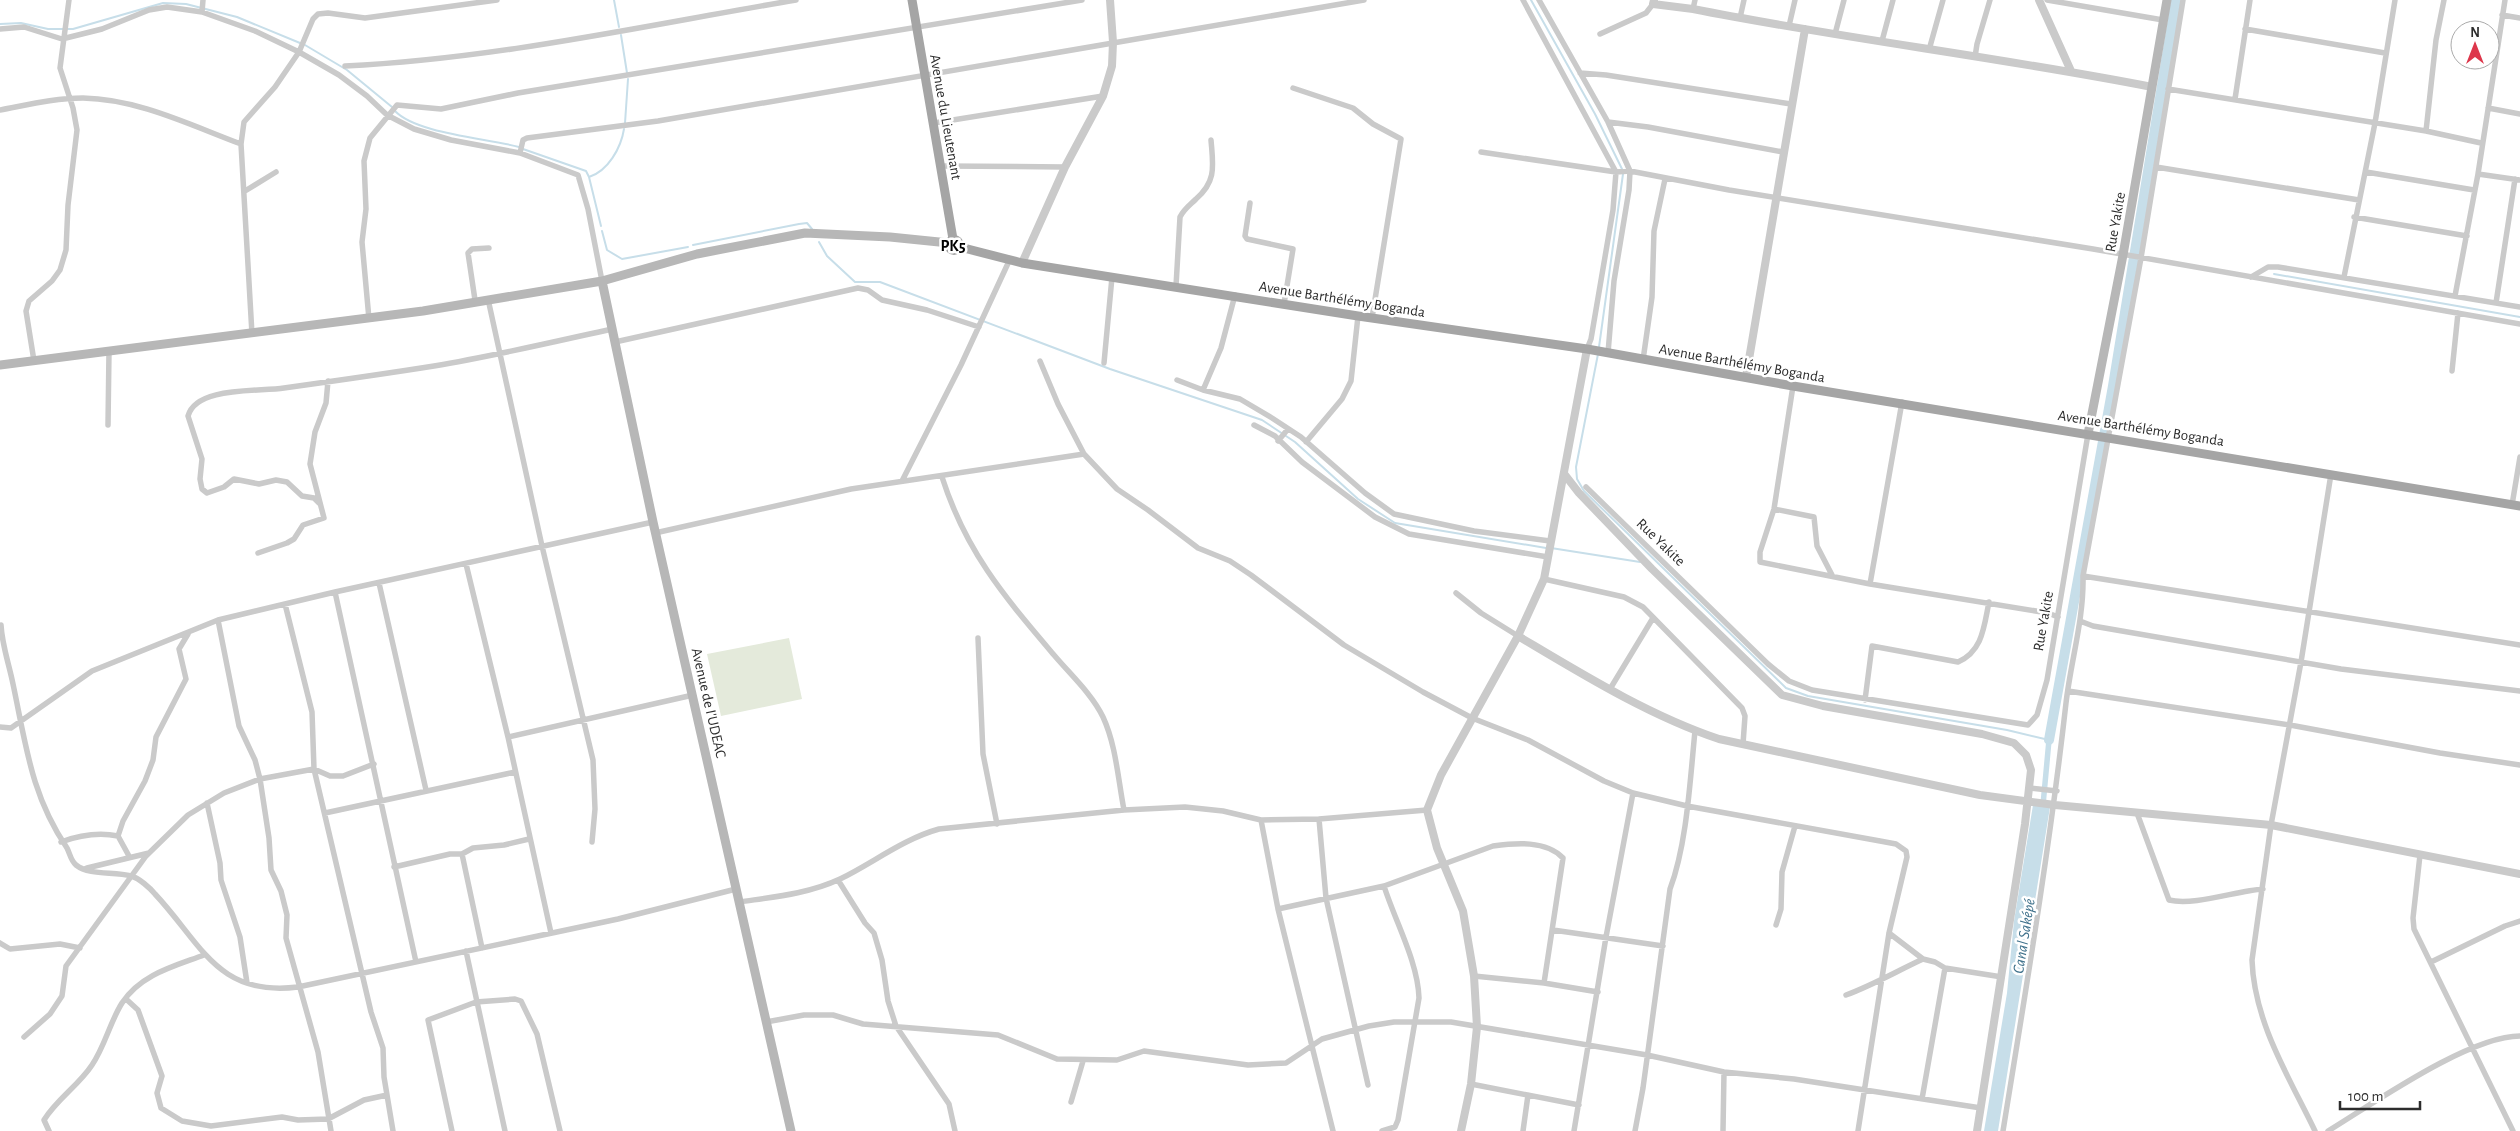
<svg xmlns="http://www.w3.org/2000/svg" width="2520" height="1131" viewBox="0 0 2520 1131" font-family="'Alegreya Sans',sans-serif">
	<rect width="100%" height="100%" fill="#fff"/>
	<path fill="#e4eadb" d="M789,638L802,699L721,716L707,654Z"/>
	<path fill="#c7dee9" d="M2033,805L2050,807L1998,1131H1984L2007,993L2014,921Z"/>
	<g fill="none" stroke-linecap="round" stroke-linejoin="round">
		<path stroke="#c7dee9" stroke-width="2" d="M614,0L619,27
			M1531,0L1595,114L1622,169
			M0,24L21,23L48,29H73L163,3L186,4L237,17L300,43
			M621,35L627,73
			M305,45L347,70L392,107
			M395,111C417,134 487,138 519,147
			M625,123L628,79
			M523,149L586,171L589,177L601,226
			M589,177C608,171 621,148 624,129
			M602,231L607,250L622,259L688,247
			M819,242L827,256L855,282H880L1110,369L1262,420L1295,442L1358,499L1395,523L1546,548
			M693,245L799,224L807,223L812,229
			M2274,274L2520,317
			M1599,347L1623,174
			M1598,354L1576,467L1577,479L1584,491L1786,688L1808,696L2007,730L2049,740
			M1551,548L1640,562"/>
		<path stroke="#c7dee9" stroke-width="5.5" d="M2043,805L2049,740"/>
		<path stroke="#c7dee9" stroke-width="10" d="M2049,740L2113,386L2176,0"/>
		<path stroke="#cacaca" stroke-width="5.5" d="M1523,0L1616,172L1613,210L1591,339L1587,349
			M1539,0L1608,122L1630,171L1629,190L1614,281L1608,353
			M2047,0L2163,20
			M1693,9L1695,0
			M202,12L203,0
			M2502,15L2520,18
			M1740,18L1744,0
			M1789,26L1795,0
			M0,29L24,27L62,39L102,29L149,10L167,7L202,12L255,31L299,52L339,75L367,96L387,115L414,129L451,140L520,153L578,175L588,209L602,281
			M2245,29L2385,53
			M1600,34L1646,13L1653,4
			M1835,34L1844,0
			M1882,41L1893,0
			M1929,50L1943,0
			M1975,57L1977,44L1990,0
			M345,66C496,59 647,25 796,0
			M1580,73L1606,75L1791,104
			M1293,88L1353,108L1373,124L1401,139L1372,318
			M2168,89L2426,131L2481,143
			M2235,99L2250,0
			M2488,108L2520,114
			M0,110C27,105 55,98 83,98C138,99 190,125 241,144
			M1608,122L1648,127L1783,152
			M934,123L1103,96
			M2426,131L2436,40L2444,0
			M1481,152L1616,172L1630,171L1729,190L2093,249L2520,324
			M520,153L523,140L527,138L658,121L1364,0
			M940,166L1065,167
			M2156,167L2359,200
			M2366,172L2474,190
			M2478,174L2520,180
			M245,191L276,172
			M1250,203L1245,236L1247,239L1293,249L1284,304
			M2354,217L2467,236
			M2251,277L2268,267H2278L2520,307
			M2344,277L2375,123L2395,0
			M1176,286L1180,217C1184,209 1190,205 1196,199C1217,181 1213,165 1211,140
			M2455,296L2478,174L2505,0
			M488,299L542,546L593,760L595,809L592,842
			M475,300L468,253L472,249L489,248
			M2496,303L2515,179
			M369,319L362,242L366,209L364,161L370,138L397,105L441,109L518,93L1082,0
			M252,334L241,144L244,122L275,87L299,52L313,19L318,14L328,13L365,18L497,0
			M615,342L858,288L868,290L882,300L927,310L979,327
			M1643,360L1652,297L1654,231L1665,179
			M34,361L26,311L29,301L52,281L60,270L66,250L68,205L77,130L73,108L60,68L69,0
			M1040,361L1058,404L1084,454L1117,489L1148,510L1198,548L1230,561L1251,575L1344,645L1423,692L1472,718L1528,740L1604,781L1633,793L1687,806L1880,841L1896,844L1906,851L1907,857L1889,933L1858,1131
			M1104,363L1112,277
			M2452,371L2458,313
			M1177,380L1203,390L1240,399L1272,418L1301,437L1365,493L1394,514L1474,531L1550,541
			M1793,386L1774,509L1760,552V562L1870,584L2048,613L2058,617
			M1203,390L1221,348L1235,295
			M108,425L109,351
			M1254,425L1275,436L1302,462L1375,517L1409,534L1548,557
			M1278,441L1288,429
			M1306,442L1342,399L1351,381L1358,316
			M942,477C966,552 1004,596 1054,655C1070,674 1092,694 1103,717C1116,745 1118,779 1124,810
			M902,481L961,365L1010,259
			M1586,487L1768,664L1789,681L1812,690L2028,725L2037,715L2047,680L2088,434
			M319,503L314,498L302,496L287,482L276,480L259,484L234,479L224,487L207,493L202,489L200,479L202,459L188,416C196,386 259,392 284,388C334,381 384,374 434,366C494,356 553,342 612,329
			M2512,505L2520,457
			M1774,509L1814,517L1817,546L1832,575
			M655,533L851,489L1084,454
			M258,553L287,543L294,539L303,525L324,518L310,464L315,432L326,403L328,381
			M466,564L508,737L551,933
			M2083,576L2520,645
			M1544,579L1624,597L1643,607L1742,708L1745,716L1743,744
			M379,583L426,790
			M1870,584L1902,402
			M335,592L416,962
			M1456,593L1481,613L1518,636
			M285,604L312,712L314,769L371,1012L383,1048L384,1077L393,1131
			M218,620L239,726L255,760L260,779L269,838L271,870L281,891L287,915L286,938L318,1052L331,1131
			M2080,621L2093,626L2341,669L2520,691
			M1,625C2,645 9,664 13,684C26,745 31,795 67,848C70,854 71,861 76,865C90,876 114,871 131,876C139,878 150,888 155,894C202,944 217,997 298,987L618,919L736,889
			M978,638L983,754L997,824
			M1610,689L1653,618
			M2068,691L2290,725L2440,753L2520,765
			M1865,700L1872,646L1958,662C1983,651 1984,626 1989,602
			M0,727L11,728L92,671L218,620L335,592L653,522
			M508,737L693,695
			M2030,788L2057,791
			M207,803L220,863L221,880L240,937L247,983
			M325,813L515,772
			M2137,813L2169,900C2194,906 2236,891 2263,889
			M1319,819L1326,898L1368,1085
			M1261,820L1278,909L1333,1131
			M118,836L123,821L145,781L153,760L156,737L186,679L179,649L188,634
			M61,842C80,835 98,832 118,836L129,856
			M462,854L482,948
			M2420,855L2413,918L2414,929L2513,1131
			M394,867L450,854H462L473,848L504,845L529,839
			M87,868L149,853
			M838,880L865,923L874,933L882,960L888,1001L896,1026L949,1104L955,1131
			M739,902C773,897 808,894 840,879C873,863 903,839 939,829L1124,810L1185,807L1223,811L1261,820L1319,819L1427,810
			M1278,909L1384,886L1493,846C1515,843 1546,840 1563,858L1544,983
			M1776,925L1781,909L1782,872L1795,826
			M1553,930L1663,946
			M1889,933L1923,959L1935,962L1945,968L2002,977
			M0,943L10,949L60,944L80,948
			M466,951L505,1131
			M2431,962L2505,926L2520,921
			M1474,976L1544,983L1598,992
			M1846,995C1873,985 1897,971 1923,959
			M126,999L138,1010L162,1076L157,1093L161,1108L182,1121L211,1126L282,1117L298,1120L328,1119L364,1100L387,1095
			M766,1022L804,1015H833L863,1024L998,1035L1057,1059L1117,1060L1144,1051L1248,1065L1286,1063L1322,1039L1369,1026L1394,1022H1451L1647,1055L1724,1072L1794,1079L1981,1108
			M24,1037L50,1014L62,996L66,966L146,856L188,815L224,793L260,779L314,769L330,776H343L374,764
			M1471,1084L1579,1105
			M1922,1099L1945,968
			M1071,1102L1083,1061
			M49,1131L44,1120C57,1099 79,1085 92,1065C105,1046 110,1022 122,1003C141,974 175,966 204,955
			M452,1131L428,1020L476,1002L515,999L521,1001L537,1034L560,1131
			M1382,1131L1395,1127L1398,1120L1419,998C1418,962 1395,921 1384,886
			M1523,1131L1528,1095
			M1574,1131L1606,937L1633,793
			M1635,1131L1643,1088L1670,889C1687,844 1690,780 1695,731
			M1723,1131L1724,1072
			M2003,1131C2026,989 2050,846 2066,703C2071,660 2084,619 2083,576L2141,258L2183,0
			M2315,1131C2289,1077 2254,1022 2252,960L2271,825L2301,662L2331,474
			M2328,1131C2374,1103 2469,1036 2520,1036"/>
		<path stroke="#cacaca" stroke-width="8" d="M1654,0L1653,4L1693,9C1845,39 1999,57 2152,87
			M2039,0L2071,71
			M1022,263L1065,167L1103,96L1112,66L1113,42L1110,0
			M1746,377L1805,29
			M1565,475L1579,493L1652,569L1782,695L1823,706L1982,734L2014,743L2026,755L2031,770L2025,824L1977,1131
			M1518,636C1582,674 1648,715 1719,739L1980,795L2055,805L2271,825L2520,874
			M1461,1131L1471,1084L1477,1027L1474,976L1463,911L1437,848L1427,810L1441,775L1518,636L1544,579L1587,349"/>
		<path stroke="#b7b7b7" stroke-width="9" d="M602,281L653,522L791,1131
			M0,365L423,311L602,281L697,254L805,233L890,237L949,243
			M2088,434L2123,255L2167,0"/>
		<path stroke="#a5a5a5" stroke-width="9" d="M912,0L953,239
			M948.5 245a5.5 5.5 0 1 1 11 0a5.5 5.5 0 1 1-11 0Z
			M960,247L1022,263L1358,316L1587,349L1793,386L2520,506"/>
	</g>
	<g text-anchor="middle" stroke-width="5" stroke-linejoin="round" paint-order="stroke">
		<g font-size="15" fill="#2d2d2d" stroke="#fff">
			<text transform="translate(946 117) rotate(80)" y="5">Avenue du Lieutenant</text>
			<text transform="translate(2115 222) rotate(-80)" y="5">Rue Yakite</text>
			<text transform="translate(1342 299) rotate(9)" y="5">Avenue Barthélémy Boganda</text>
			<text transform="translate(1742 363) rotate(10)" y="5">Avenue Barthélémy Boganda</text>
			<text transform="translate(2141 428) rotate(9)" y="5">Avenue Barthélémy Boganda</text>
			<text transform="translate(1661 542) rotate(44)" y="5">Rue Yakite</text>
			<text transform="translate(2043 621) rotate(-80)" y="5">Rue Yakite</text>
			<text transform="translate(709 703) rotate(77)" y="5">Avenue de I'UDEAC</text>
		</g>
		<g font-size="16" font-weight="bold" fill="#000" stroke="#fff">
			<text x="953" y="251">PK5</text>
		</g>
		<g font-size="16" font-style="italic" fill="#3f718b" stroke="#fff">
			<text transform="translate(2023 936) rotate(-81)" y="6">Canal Saképé</text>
		</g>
	</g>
	<g transform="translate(2475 45)"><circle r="24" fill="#ffffff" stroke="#ababab"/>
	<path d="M0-4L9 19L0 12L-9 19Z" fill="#dd364b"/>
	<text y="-8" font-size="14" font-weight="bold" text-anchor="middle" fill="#2d2d2d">N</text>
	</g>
	<path d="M2340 1101v8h80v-8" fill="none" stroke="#2d2d2d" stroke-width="2.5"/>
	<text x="2348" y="1101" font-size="15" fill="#2d2d2d" stroke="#ffffff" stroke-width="4" paint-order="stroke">100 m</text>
</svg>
